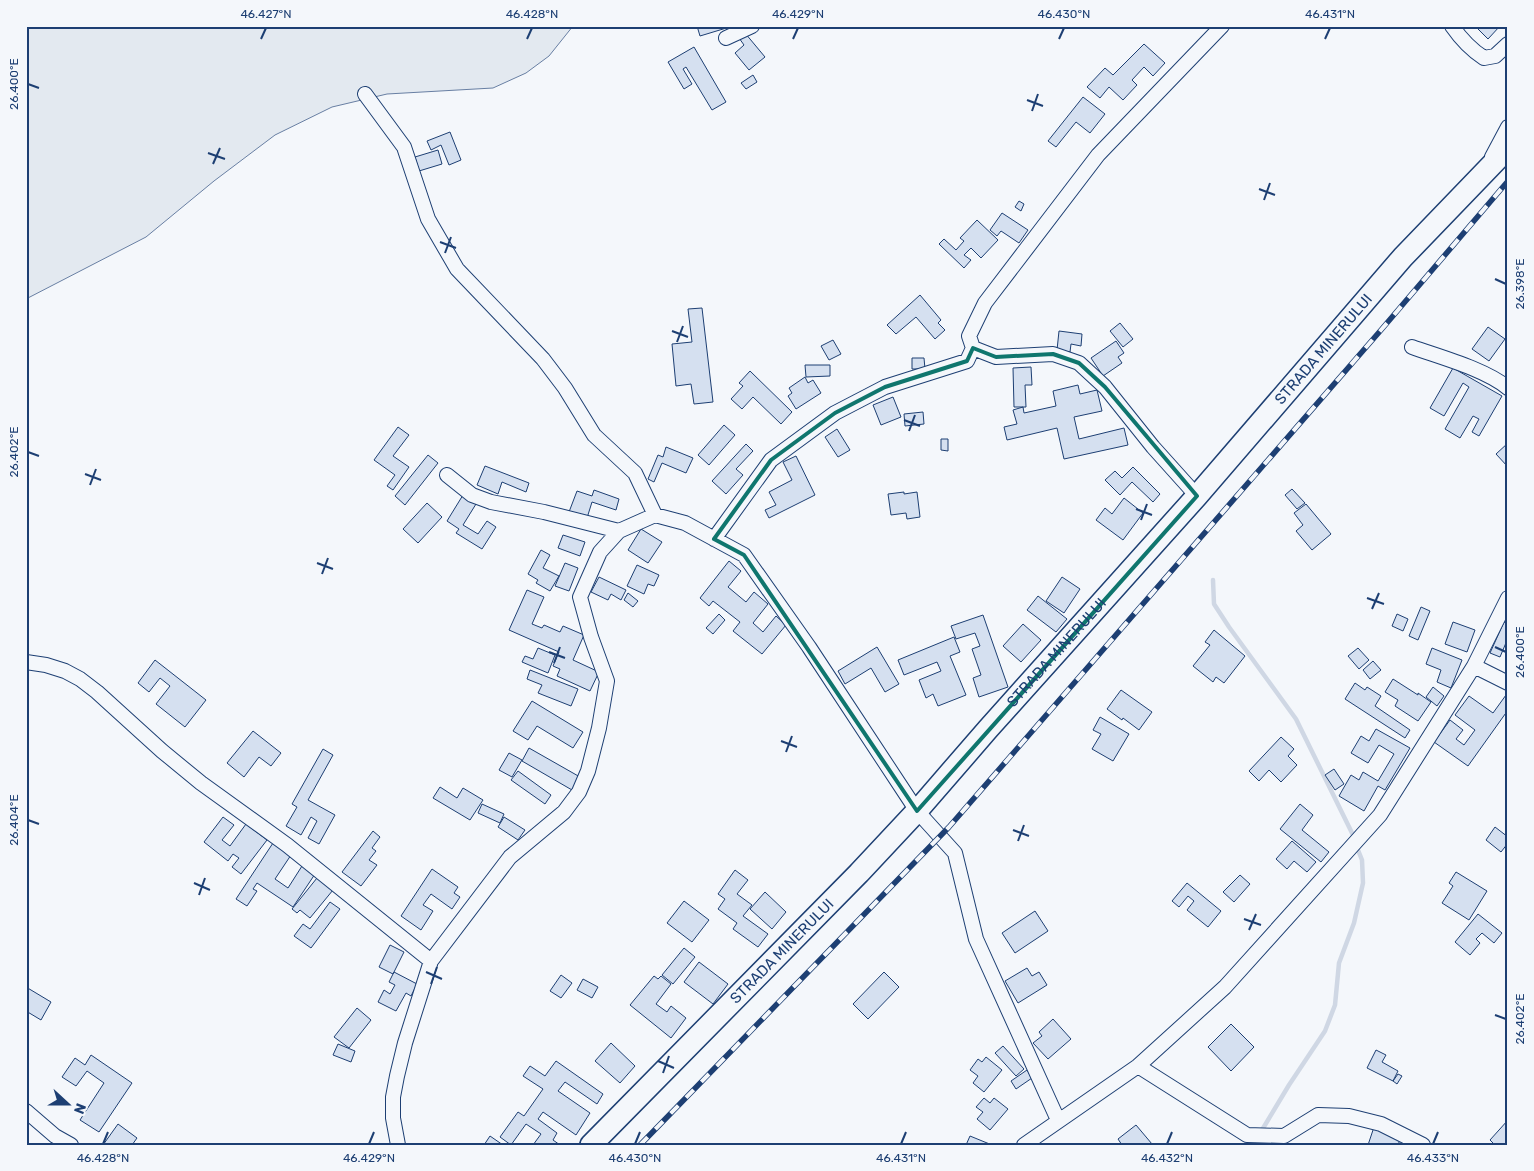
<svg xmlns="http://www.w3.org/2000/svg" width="1534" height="1171" viewBox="0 0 1534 1171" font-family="Rubik,sans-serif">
	<rect width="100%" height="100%" fill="#f4f7fb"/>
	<path fill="#e3e9f0" stroke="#687fa3" d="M26,26H573L549,56L526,73L493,88L387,94L332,107L275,135L214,181L146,237L26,299Z"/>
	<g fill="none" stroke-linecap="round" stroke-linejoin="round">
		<path stroke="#cfd7e4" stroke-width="4.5" d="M1213,580L1214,604L1229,627L1296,719L1353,835
			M1262,1130L1289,1085L1325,1031L1335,1005L1339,963L1354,923L1363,883L1362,860L1358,850"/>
	</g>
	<path fill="#d5e0f0" stroke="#1d3f73" d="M697,26H733L700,36Z
		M1481,26H1500L1488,39L1478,29Z
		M745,33L765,57L749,70L735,53L744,45L739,38Z
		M1144,44L1165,63L1153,76L1144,67L1132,80L1137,85L1123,100L1109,87L1100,98L1087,87L1105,68L1113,75Z
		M694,47L726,102L712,110L686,67L683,69L692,84L684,89L668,62Z
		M753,75L757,82L746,89L741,83Z
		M1083,97L1105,114L1090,133L1076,122L1056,147L1048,141Z
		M450,132L461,160L449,165L441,145L431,150L427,141Z
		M438,150L442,164L419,171L415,157Z
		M1019,201L1024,204L1021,211L1015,207Z
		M1002,213L1028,230L1019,243L1001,231L997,236L990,230Z
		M977,220L998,240L981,258L971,248L964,255L971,260L964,268L939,244L944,239L956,250L964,241L960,238Z
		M920,295L941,320L938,323L945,330L935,339L916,317L896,334L887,325Z
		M702,308L713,402L694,404L691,384L676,386L672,344L692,342L688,309Z
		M1120,323L1133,339L1123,347L1110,331Z
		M1488,327L1505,339L1489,361L1472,349Z
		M1059,331L1082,334L1081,346L1071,344L1070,352L1057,350Z
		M833,340L841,354L829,360L821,346Z
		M1116,341L1124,353L1118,357L1122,363L1103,376L1091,358Z
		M912,358H924L925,369H912Z
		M805,365H830V376L806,377Z
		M1031,367L1032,385H1025L1026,407H1014L1013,368Z
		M1453,368L1502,396L1479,436L1472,432L1479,419L1473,416L1460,438L1445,429L1469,387L1463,383L1444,416L1430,408Z
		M750,371L792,412L781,424L753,397L742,409L731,399L743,386L739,383Z
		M805,377L808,383L813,380L821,393L796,409L788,396L792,393L789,388Z
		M1078,385L1080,394L1097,390L1102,411L1074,417L1079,439L1124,428L1128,445L1064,459L1057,428L1007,440L1004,427L1017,424L1013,410L1023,407L1024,413L1056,406L1053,391Z
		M893,397L901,417L881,425L873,405Z
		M923,412L924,424L905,426L904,414Z
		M724,425L735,435L709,465L698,455Z
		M398,427L409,435L393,456L409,467L393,490L387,486L395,475L374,460Z
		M837,429L850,450L838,457L825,437Z
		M941,439H948V451L941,450Z
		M1508,443V467L1496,454Z
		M746,444L753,451L736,469L743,475L726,494L712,481Z
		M666,447L693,458L686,473L662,463L654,482L648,479L658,455L663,457Z
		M428,455L438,463L405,505L395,496Z
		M796,456L815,495L769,518L765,510L776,505L769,492L792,480L783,462Z
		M485,466L529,483L526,492L502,482L498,494L477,485Z
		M1133,467L1160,494L1153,502L1132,482L1120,495L1105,480L1115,471L1122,478Z
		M1292,489L1305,503L1297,509L1285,495Z
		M594,490L619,499L616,510L592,502L587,518L569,512L577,491L592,496Z
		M904,492V494L917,492L920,517L907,519L906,513L891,515L888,494Z
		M463,495L476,504L463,525L478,534L487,521L496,527L482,549L456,533L459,529L447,521Z
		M1124,498L1143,513L1123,540L1096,520L1105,508L1112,514Z
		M427,503L442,517L418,543L403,529Z
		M1306,504L1331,534L1312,550L1296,531L1303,525L1294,513Z
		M641,529L662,542L648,563L628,550Z
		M563,535L585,542L580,556L558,548Z
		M541,550L550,555L543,568L559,576L550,591L536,583L538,580L528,574Z
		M729,561L741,571L728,587L746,602L754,592L768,604L753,623L763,632L776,616L786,625L762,654L733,631L740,622L713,601L709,606L700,598Z
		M565,563L578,568L569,591L555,586Z
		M637,565L659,575L654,586L648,584L644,594L627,586Z
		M599,577L626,590L621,600L611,594L608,600L591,592Z
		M1062,577L1080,589L1064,613L1046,601Z
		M527,590L544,597L532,624L542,628L544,625L560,632L563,626L584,635L573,660L599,672L590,691L557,676L560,669L553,666L559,652L509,630Z
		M628,593L638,601L633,607L624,600Z
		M1038,596L1067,619L1056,632L1027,610Z
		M1421,607L1430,611L1418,640L1409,636Z
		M719,614L725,620L713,634L706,628Z
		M1397,614L1408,619L1403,631L1392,626Z
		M983,615L1008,687L979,697L973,678L981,675L972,649L980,646L975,633L956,639L951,626Z
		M1453,622L1475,630L1467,652L1445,644Z
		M1504,622L1508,624V638L1500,657L1490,653Z
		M1023,624L1041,640L1021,662L1003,646Z
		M1214,630L1245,656L1224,683L1216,677L1213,682L1193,666L1210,645L1205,642Z
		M954,637L960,652L950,656L966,695L938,706L933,694L926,698L919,680L941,671L937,662L904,675L898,660Z
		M877,647L899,684L885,692L871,668L845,684L838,671Z
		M538,648L555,655L548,673L522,662L525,656L533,659Z
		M1358,648L1369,660L1359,669L1348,656Z
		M1432,648L1462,660L1451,688L1437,682L1441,670L1426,664Z
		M155,660L206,700L185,727L156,704L170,686L160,678L149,692L138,683Z
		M1373,661L1381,670L1370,679L1363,670Z
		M530,670L578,689L571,706L538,693L542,685L527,679Z
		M1393,679L1418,695V693L1431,702L1418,721L1395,706L1398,700L1385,692Z
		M1355,683L1365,690L1367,687L1381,696L1375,706L1410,730L1405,738L1345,699Z
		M1433,687L1444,696L1437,706L1426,697Z
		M1121,690L1152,712L1139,730L1123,718L1122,720L1107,709Z
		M1506,695L1508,697V710L1468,766L1434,742L1450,720L1463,730L1456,739L1464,745L1475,730L1455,715L1469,696L1493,713Z
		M532,701L583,732L573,748L537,726L528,740L513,731Z
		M1100,717L1129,734L1113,761L1092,749L1101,734L1093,730Z
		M1376,729L1410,748L1385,790L1378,786L1364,811L1339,796L1351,775L1359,780L1363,772L1378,781L1394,754L1379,745L1368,763L1351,753L1361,736L1369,741Z
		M253,731L281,753L271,766L259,757L244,777L227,763Z
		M1281,737L1294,749L1288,756L1297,765L1281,782L1269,770L1259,781L1249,771Z
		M529,748L580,777L572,790L522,761Z
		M323,749L333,755L308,800L335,815L319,844L308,838L317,821L311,817L301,835L286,826L297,807L292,804Z
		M509,753L522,760L512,777L499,770Z
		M1334,769L1344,784L1335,790L1325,775Z
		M518,771L551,795L545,804L511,780Z
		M440,787L457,798L463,788L483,800L470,820L433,798Z
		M482,804L504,814L500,823L478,813Z
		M1300,804L1313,815L1302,830L1329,852L1321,862L1280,829Z
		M223,817L234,825L222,840L230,846L246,824L267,840L241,874L232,867L239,858L233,854L228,861L204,842Z
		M504,817L525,830L518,840L498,827Z
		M1495,827L1508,837V843L1501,852L1486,840Z
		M373,831L380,837L372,848L376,851L369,860L377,865L361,886L342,872Z
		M1292,841L1316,862L1307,872L1294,861L1287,869L1276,859Z
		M273,843L291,855L275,879L288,888L302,866L315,874L293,907L257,883L253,889L257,891L247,906L236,899Z
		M432,869L458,887L454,893L460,897L452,909L431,894L423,905L433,911L421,930L401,916Z
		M735,870L748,880L737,894L752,905L743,916L768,934L758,947L733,929L737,923L718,909L725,899L718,894Z
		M1456,872L1487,891L1469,920L1442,903L1453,886L1449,883Z
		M1240,875L1250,884L1234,902L1223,892Z
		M317,878L333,890L310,918L300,910L297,913L292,909Z
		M1187,883L1221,911L1208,927L1187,910L1194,901L1188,896L1179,907L1172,901Z
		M765,892L786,912L772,929L750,909Z
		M684,901L709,920L692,942L667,923Z
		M330,902L340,909L311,948L294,936L303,924L310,929Z
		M1035,911L1048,931L1015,953L1002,933Z
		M1478,914L1502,933L1494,943L1482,933L1476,939L1480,943L1470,955L1455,942Z
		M390,945L404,952L393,974L379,967Z
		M684,948L695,957L673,984L662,975Z
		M699,962L728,984L713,1004L684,982Z
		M1027,968L1032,976L1039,972L1047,985L1018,1003L1005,981Z
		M394,972L417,984L411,996L406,993L396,1011L378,1002L384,990L390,994L395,985L389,982Z
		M884,972L899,987L868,1019L853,1004Z
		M561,975L572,983L561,998L550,991Z
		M654,976L658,979L661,976L671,984L656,1004L667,1012L671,1006L686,1018L671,1038L630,1005Z
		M583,979L598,987L592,998L577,990Z
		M26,987L51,1002L41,1020L26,1011Z
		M357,1008L371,1020L349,1048L334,1037Z
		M1053,1019L1071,1039L1048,1059L1033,1043L1042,1036L1039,1032Z
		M1231,1024L1254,1047L1231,1071L1208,1047Z
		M611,1043L635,1066L620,1083L595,1061Z
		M338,1044L355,1051L351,1062L333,1055Z
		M1003,1046L1024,1069L1016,1076L995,1053Z
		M1376,1050L1386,1055L1382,1062L1398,1071L1393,1081L1367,1068Z
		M91,1055L132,1083L99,1132L80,1120L104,1083L87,1071L76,1086L62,1077L75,1058L85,1065Z
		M986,1057L1002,1070L984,1092L973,1083L978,1076L970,1070L978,1059L982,1062Z
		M556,1061L603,1094L597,1104L565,1082L558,1091L590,1113L576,1135L543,1112L538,1119L557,1133L553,1140L560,1145H533L541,1134L526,1124L511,1145L500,1137L518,1112L524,1116L543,1089L523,1076L530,1066L545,1076Z
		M1027,1070L1032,1078L1016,1089L1011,1081Z
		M1398,1074L1402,1076L1397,1084L1393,1081Z
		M984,1098L990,1103L994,1098L1008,1109L990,1130L977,1119L983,1112L976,1107Z
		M1508,1120V1145H1495L1490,1140Z
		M118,1124L137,1138L132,1145H103Z
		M1136,1125L1152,1144L1151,1145H1122L1118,1139Z
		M1374,1127L1401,1137L1398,1145H1368Z
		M490,1136L503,1145H484Z
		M970,1136L992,1145H966Z"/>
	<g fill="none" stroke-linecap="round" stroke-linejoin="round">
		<g stroke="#1d3f73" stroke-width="16">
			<path id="street" d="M1452,26C1461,39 1470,49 1484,58L1495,56L1508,44
				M726,38L752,26
				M365,94L404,147L428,219L457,269L543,359L565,388L594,435L635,473L655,515
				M1492,157L1508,127
				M1412,347C1440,357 1485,369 1508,388
				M447,475L472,495L491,502L544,512L619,531
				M1197,496L1153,447L1105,387L1079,363L1053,354L996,357L973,348L969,336L985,303L1098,155L1222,26
				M714,539L771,460L835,413L885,387L967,361L973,348
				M26,662L46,665L65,671L80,679L97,692L162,751L201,783L287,845L431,961
				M1474,666L1508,683
				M1138,1066L1247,1135L1284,1136L1318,1115L1349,1116L1381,1124L1423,1145
				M26,1111L55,1136L71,1145
				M398,1145L393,1118V1097L397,1076L405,1043L431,961L510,857L564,812L579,792L588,771L599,728L607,681L591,637L580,597L600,552L619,531L655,515L685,523L744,555L809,647L917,811L955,853L976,939L1058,1120
				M1024,1145L1138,1066L1225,987L1380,815L1474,666L1508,598"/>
		</g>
		<g stroke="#1d3f73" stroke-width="24">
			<g id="primary">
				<path id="s1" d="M591,1145L859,873L917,811L988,729L1197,496L1403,257L1508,148"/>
			</g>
		</g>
		<use href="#street" stroke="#f4f7fb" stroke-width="14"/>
		<use href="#primary" stroke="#f4f7fb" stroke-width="21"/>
		<g stroke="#1d3f73" stroke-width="5.5">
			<path id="rail" d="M640,1145L949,827L1381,330L1508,181"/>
		</g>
		<use href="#rail" stroke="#f4f7fb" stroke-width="4" stroke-dasharray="11" stroke-linecap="butt"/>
	</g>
	<path fill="none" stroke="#0f766e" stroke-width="4" stroke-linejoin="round" d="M973,348L996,357L1053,354L1079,363L1105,387L1197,496L917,811L744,555L714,539L771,460L835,413L885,387L967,361Z"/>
	<path fill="none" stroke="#1d3f73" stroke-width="2" d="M261,39L266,28M527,39L532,28M793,39L798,28M1059,39L1064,28M1325,39L1330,28M28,84L39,88M1027,100L1043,106M1032,111L1038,94M208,153L225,159M213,164L220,148M1259,189L1275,195M1264,200L1270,183M440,242L456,248M445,253L451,237M1495,279L1506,284M672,331L688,337M677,342L683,326M904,420L920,426M909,431L915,415M28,452L39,456M85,474L101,480M90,485L96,469M1136,509L1152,515M1141,520L1147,504M317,563L333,569M322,574L328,558M1367,598L1384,604M1372,609L1379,593M1495,647L1506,652M549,652L565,658M554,663L560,647M781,741L797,747M786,752L792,736M28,820L39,824M1013,830L1029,836M1018,841L1024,825M194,883L210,890M199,895L205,878M1244,919L1261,925M1249,930L1256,914M426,972L442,979M431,984L437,967M1495,1015L1506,1019M658,1061L674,1068M663,1073L669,1056M103,1144L108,1132M369,1144L374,1132M635,1144L640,1132M901,1144L906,1132M1167,1144L1172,1132M1433,1144L1438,1132"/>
	<g text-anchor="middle" stroke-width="4" stroke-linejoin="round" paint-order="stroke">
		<g font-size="15" fill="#1d3f73" stroke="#f4f7fb">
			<text dy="5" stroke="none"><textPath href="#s1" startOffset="1082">STRADA MINERULUI</textPath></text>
			<text dy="5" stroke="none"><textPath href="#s1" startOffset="678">STRADA MINERULUI</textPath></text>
			<text dy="5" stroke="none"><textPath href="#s1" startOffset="272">STRADA MINERULUI</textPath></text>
		</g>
	</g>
	<rect width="1534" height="1171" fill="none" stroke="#f4f7fb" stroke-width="55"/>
	<g transform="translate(68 1104) rotate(111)" stroke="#f4f7fb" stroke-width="4" paint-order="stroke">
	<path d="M0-4L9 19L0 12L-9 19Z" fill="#1d3f73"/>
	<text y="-8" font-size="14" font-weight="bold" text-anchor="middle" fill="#1d3f73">N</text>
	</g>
	<rect x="28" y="28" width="1478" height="1116" fill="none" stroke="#1d3f73" stroke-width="2"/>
	<g font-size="12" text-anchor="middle" fill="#1d3f73">
		<text x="266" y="18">46.427°N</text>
		<text x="532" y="18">46.428°N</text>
		<text x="798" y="18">46.429°N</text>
		<text x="1064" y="18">46.430°N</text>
		<text x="1330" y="18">46.431°N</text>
		<text transform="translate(14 84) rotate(-90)" y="4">26.400°E</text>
		<text transform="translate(1520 284) rotate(-90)" y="4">26.398°E</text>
		<text transform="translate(14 452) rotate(-90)" y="4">26.402°E</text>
		<text transform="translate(1520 652) rotate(-90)" y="4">26.400°E</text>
		<text transform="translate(14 820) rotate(-90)" y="4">26.404°E</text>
		<text transform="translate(1520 1019) rotate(-90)" y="4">26.402°E</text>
		<text x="103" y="1162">46.428°N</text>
		<text x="369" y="1162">46.429°N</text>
		<text x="635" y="1162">46.430°N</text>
		<text x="901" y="1162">46.431°N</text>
		<text x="1167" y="1162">46.432°N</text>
		<text x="1433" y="1162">46.433°N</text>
	</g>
</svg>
